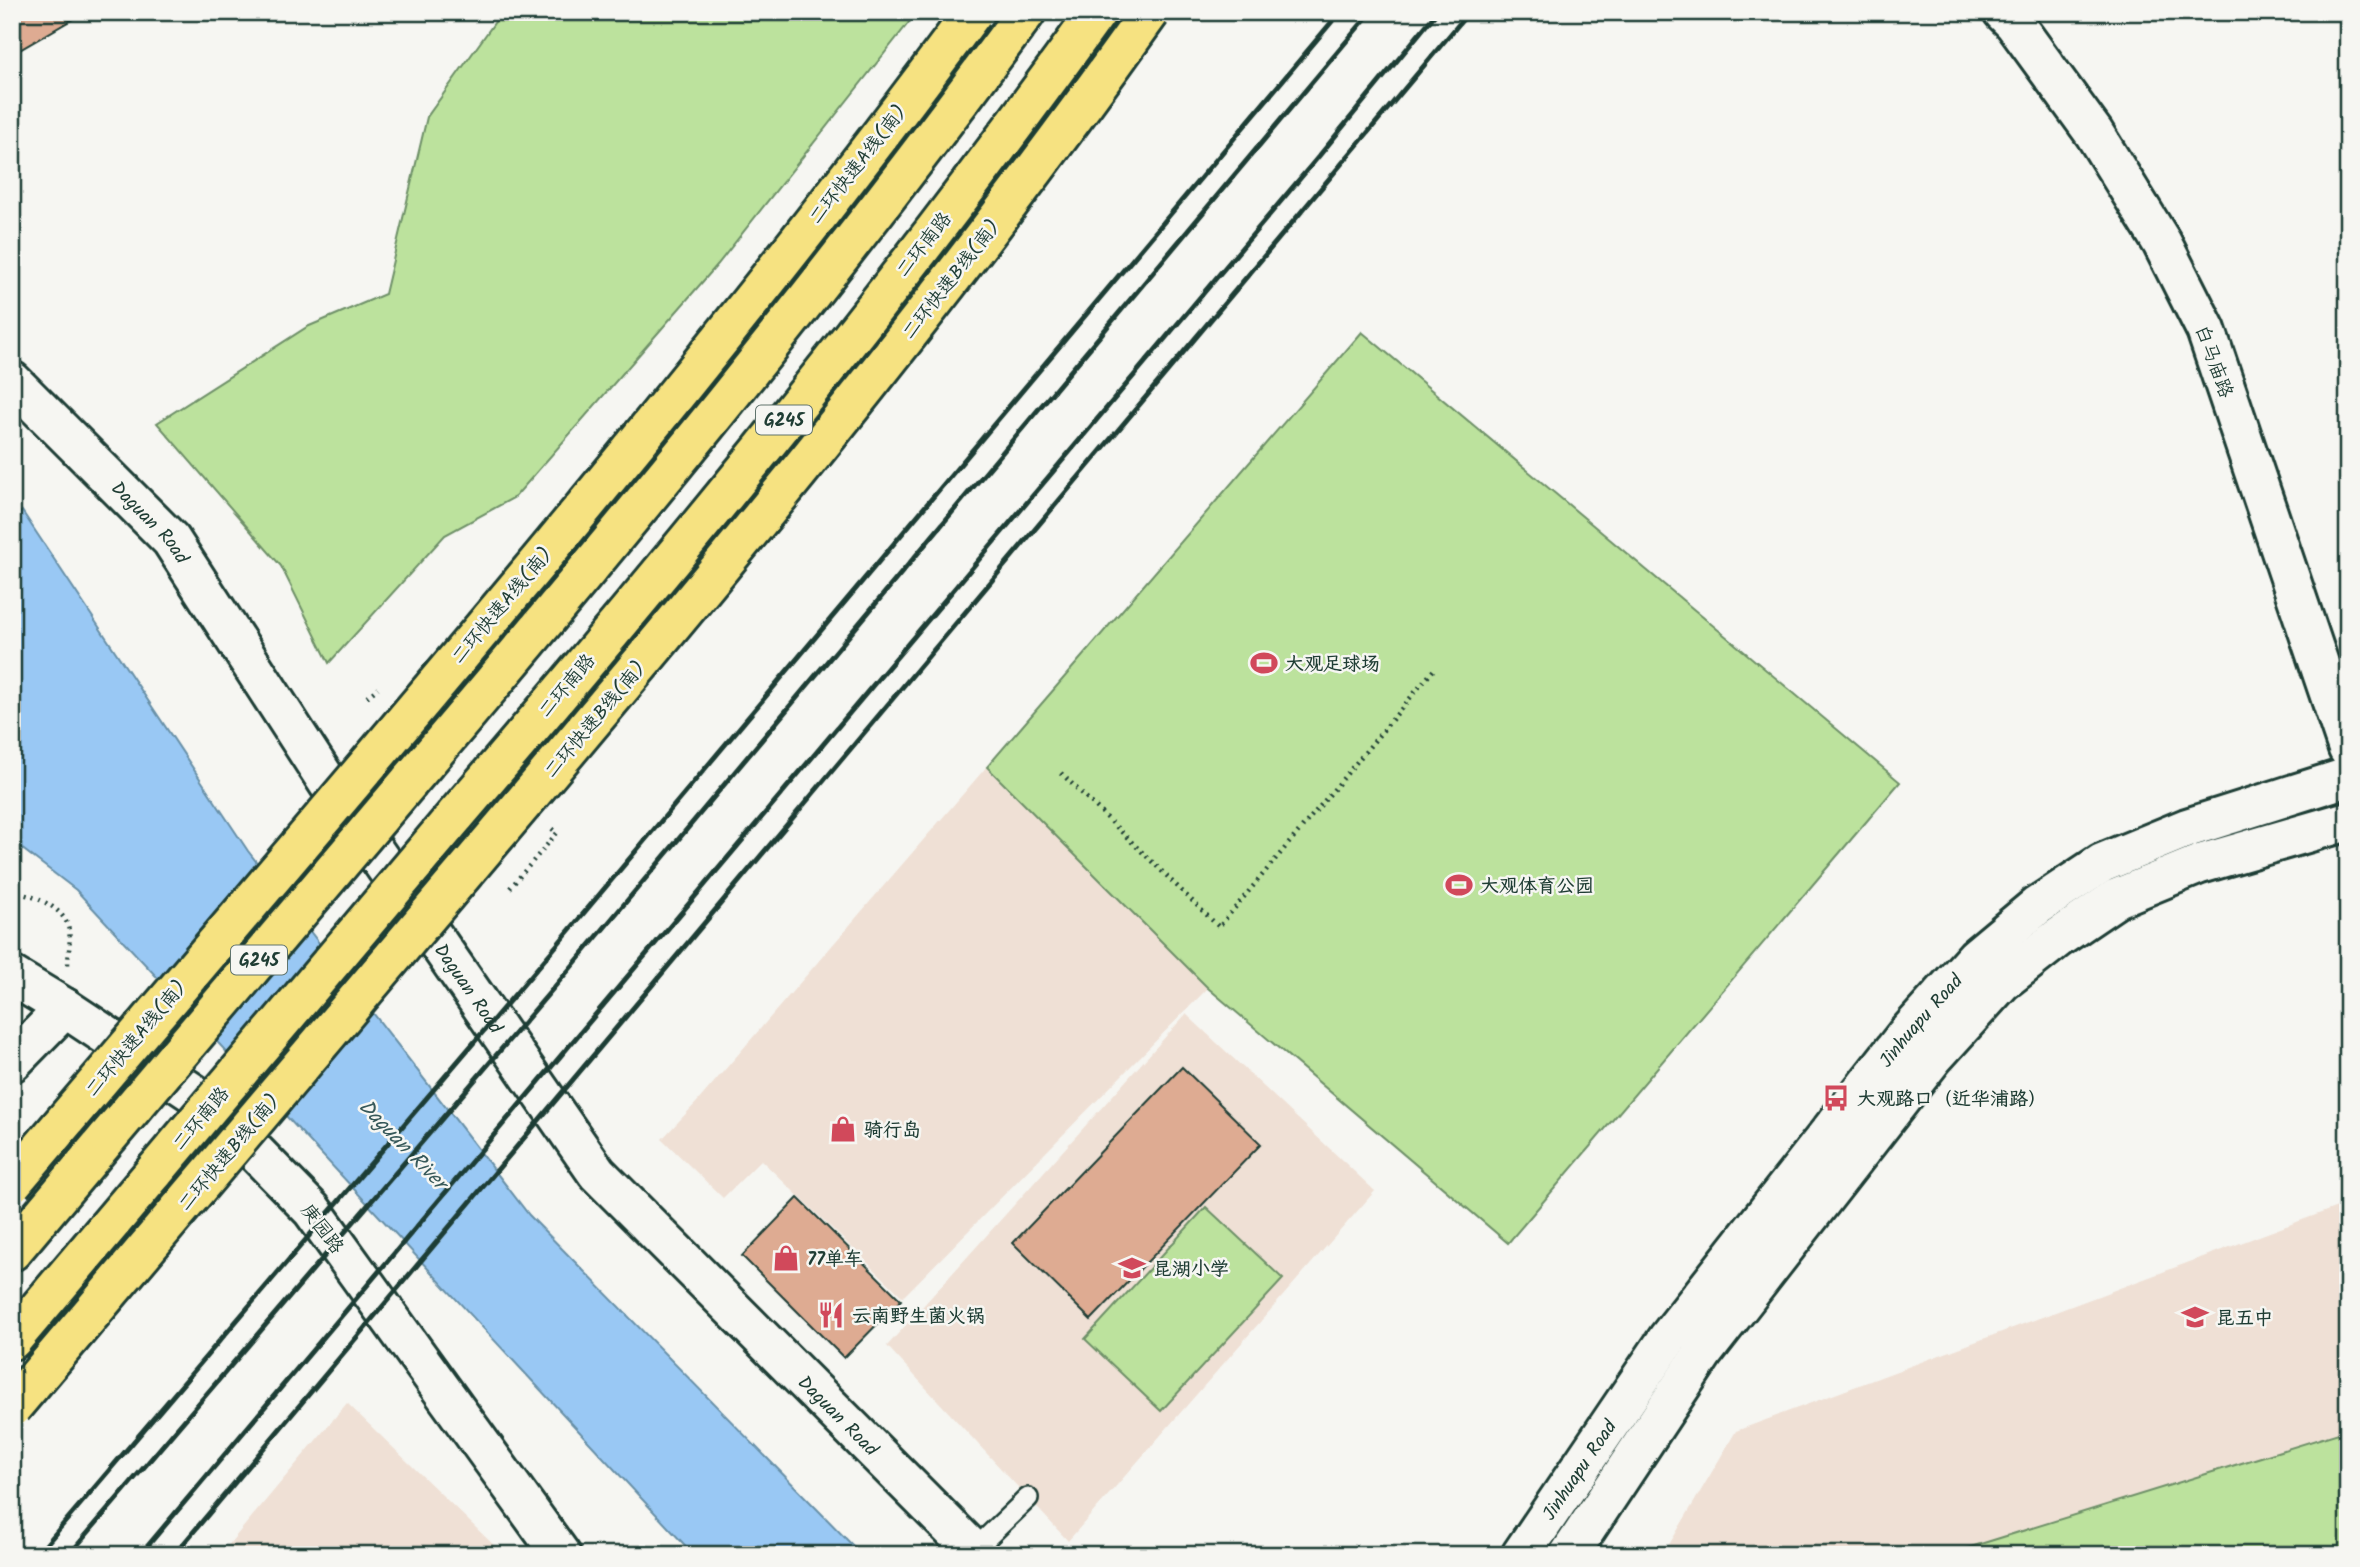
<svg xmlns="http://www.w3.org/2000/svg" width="2360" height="1567" viewBox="0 0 2360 1567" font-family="Kalam,'LXGW WenKai TC',sans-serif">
	<rect width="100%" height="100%" fill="#f6f6f2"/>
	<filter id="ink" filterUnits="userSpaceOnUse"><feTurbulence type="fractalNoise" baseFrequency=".0143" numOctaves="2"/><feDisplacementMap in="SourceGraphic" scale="14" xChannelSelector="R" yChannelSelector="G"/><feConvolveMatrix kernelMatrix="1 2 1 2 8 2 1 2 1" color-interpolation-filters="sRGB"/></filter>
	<g filter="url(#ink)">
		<path fill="#efe0d5" d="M1362,332L1900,782L1508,1243L1208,988L903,1297L761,1160L723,1198L662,1139L697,1102Z
			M1186,1014L1375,1191L1068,1541L887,1346Z
			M2348,1203V1555H1663L1736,1431Z
			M347,1403L504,1555H220Z"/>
		<path fill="#bce29d" stroke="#6e9068" stroke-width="2" d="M502,12H917L718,264L515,497L445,535L329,663L281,566L157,423L307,327L385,294L427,117Z
			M1362,332L1900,782L1508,1243L1208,988L987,767Z
			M1206,1207L1283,1279L1161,1411L1085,1339Z
			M2348,1430V1555H1945Z"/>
		<path fill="#99c8f4" stroke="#6890a7" stroke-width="2" d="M22,511L248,851L529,1215L862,1555H694L76,890L12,841V520Z"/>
		<path fill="#deab92" stroke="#1f3d34" stroke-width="2" d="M12,12H85L16,52L12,44Z
			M1182,1067L1261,1144L1091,1320L1013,1243Z
			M798,1198L901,1300L844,1358L742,1256Z"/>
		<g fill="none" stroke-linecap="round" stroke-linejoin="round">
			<g stroke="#1f3d34" stroke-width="24">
				<path id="lane" d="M974,1550L1028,1498"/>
			</g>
			<g stroke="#1f3d34" stroke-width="44">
				<path id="street" d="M2003,12L2014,23L2094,133L2162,243L2206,330L2348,749"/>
			</g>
			<g stroke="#1f3d34" stroke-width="44">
				<g id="secondary">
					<path id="s1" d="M12,381L171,540L339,800L597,1173L978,1555"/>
					<path d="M12,976L65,1008L205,1101L312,1210L561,1555"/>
					<path d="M12,1062L65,1008"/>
					<path id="s2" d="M1521,1555L1668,1338L1905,1036L1976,957L2037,906L2102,863L2187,828L2348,777"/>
					<path d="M1569,1555L1703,1353L1933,1058L2002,982L2058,938L2117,898L2200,864L2348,821"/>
				</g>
			</g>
			<g stroke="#1f3d34" stroke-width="44">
				<path id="primary" d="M409,782C622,532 831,277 1026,12
					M455,816C678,557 897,290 1097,12
					M12,1251L108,1137
					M12,1340L155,1171"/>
			</g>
			<path stroke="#1f3d34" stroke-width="4.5" stroke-dasharray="2 5" stroke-linecap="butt" d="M367,697L378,688
				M1061,773L1219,927L1436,667
				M510,888L557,833L551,828
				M12,892C33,895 66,907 69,931C71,941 68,954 68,965"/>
			<use href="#lane" stroke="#f6f6f2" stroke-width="19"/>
			<use href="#street" stroke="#f6f6f2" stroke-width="38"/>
			<use href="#secondary" stroke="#f6f6f2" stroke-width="38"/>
			<use href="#primary" stroke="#f6e281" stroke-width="38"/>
			<path stroke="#1f3d34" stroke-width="5" d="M37,1555L557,945L1340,12
				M69,1555L574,964L1371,12
				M140,1555L1319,156L1437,12
				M174,1555L1469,12"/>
			<g stroke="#1f3d34" stroke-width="44" stroke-linecap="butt">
				<path id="primary-bridge" d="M108,1137L409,782
					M155,1171L455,816"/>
			</g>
			<g stroke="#1f3d34" stroke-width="44" stroke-linecap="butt">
				<path id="highway-bridge" d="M12,1183C338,798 673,418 973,12
					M12,1407C168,1223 324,1039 480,854C712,581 942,304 1150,12"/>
			</g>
			<use href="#primary-bridge" stroke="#f6e281" stroke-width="38"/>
			<use href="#highway-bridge" stroke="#f6e281" stroke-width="38"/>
		</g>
	</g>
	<defs>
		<g id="stadium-bare" transform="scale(2.1)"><path d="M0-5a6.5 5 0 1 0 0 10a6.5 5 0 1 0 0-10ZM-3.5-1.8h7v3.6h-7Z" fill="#d1495b" stroke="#f6f6f2" stroke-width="2.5" paint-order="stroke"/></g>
		<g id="bus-bare" transform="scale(2.1)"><path d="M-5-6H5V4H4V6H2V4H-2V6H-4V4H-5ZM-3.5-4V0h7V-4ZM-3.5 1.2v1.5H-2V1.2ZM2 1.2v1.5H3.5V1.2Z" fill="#d1495b" stroke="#f6f6f2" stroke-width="2.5" paint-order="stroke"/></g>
		<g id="shop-bare" transform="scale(2.1)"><path d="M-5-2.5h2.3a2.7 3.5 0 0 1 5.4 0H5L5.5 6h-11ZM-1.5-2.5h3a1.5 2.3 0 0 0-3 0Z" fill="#d1495b" stroke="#f6f6f2" stroke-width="2.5" paint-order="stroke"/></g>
		<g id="school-bare" transform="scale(2.1)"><path d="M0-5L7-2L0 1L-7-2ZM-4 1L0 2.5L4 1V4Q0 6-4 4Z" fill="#d1495b" stroke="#f6f6f2" stroke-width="2.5" paint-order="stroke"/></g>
		<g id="restaurant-bare" transform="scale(2.1)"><path d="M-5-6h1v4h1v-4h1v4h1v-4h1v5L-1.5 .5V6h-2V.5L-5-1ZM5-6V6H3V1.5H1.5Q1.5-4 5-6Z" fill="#d1495b" stroke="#f6f6f2" stroke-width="2.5" paint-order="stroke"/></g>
	</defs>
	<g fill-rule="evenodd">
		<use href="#stadium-bare" x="1264" y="663"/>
		<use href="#stadium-bare" x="1459" y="885"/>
		<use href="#bus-bare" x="1836" y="1098"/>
		<use href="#shop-bare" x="843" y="1129"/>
		<use href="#shop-bare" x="786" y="1258"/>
		<use href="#school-bare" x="1132" y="1268"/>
		<use href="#restaurant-bare" x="831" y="1315"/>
		<use href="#school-bare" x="2195" y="1317"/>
	</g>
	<g text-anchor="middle" stroke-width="5" stroke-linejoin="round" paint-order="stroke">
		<g fill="#f6f6f2" stroke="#60746d" stroke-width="2">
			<rect x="756" y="405.5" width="56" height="29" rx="5"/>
			<rect x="231" y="945.5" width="56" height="29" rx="5"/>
		</g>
		<g font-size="18" font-weight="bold" fill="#1f3d34">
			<text x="784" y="426">G245</text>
			<text x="259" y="966">G245</text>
		</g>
		<g font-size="19" fill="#1f3d34" stroke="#f6f6f2">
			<text transform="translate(857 164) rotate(-52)" y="7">二环快速A线(南)</text>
			<text transform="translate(923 244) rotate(-52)" y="7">二环南路</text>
			<text transform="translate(950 279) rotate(-52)" y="7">二环快速B线(南)</text>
			<text transform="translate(2215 361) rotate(70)" y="7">白马庙路</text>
			<text dy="7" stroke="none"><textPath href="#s1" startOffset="198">Daguan Road</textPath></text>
			<text transform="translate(501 605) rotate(-50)" y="7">二环快速A线(南)</text>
			<text transform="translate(566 685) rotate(-50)" y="7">二环南路</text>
			<text transform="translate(594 719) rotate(-50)" y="7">二环快速B线(南)</text>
			<text dy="7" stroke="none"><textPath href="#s1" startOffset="763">Daguan Road</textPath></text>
			<text dy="7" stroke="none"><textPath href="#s2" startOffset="668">Jinhuapu Road</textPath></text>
			<text transform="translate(135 1038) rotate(-50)" y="7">二环快速A线(南)</text>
			<text transform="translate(200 1118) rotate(-50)" y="7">二环南路</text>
			<text transform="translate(228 1152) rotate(-50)" y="7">二环快速B线(南)</text>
			<text transform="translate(323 1228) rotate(53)" y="7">庚园路</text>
			<text dy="7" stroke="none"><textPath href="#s1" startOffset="1330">Daguan Road</textPath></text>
			<text dy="7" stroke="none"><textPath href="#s2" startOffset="103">Jinhuapu Road</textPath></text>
		</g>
		<g font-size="19" font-weight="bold" fill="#1f3d34" stroke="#f6f6f2" text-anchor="start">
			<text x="1285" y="670">大观足球场</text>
			<text x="1480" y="892">大观体育公园</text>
			<text x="1857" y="1105">大观路口（近华浦路）</text>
			<text x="864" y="1136">骑行岛</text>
			<text x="807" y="1265">77单车</text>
			<text x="1153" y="1275">昆湖小学</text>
			<text x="852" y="1322">云南野生菌火锅</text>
			<text x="2216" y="1324">昆五中</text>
		</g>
		<g font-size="21" font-style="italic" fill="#37595a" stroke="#f6f6f2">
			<text transform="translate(403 1144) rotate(46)" y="7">Daguan River</text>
		</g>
	</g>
	<rect width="2360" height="1567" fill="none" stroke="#f6f6f2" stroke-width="42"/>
	<rect x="21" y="21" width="2318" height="1525" fill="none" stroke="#1f3d34" stroke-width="2.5" filter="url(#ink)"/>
</svg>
